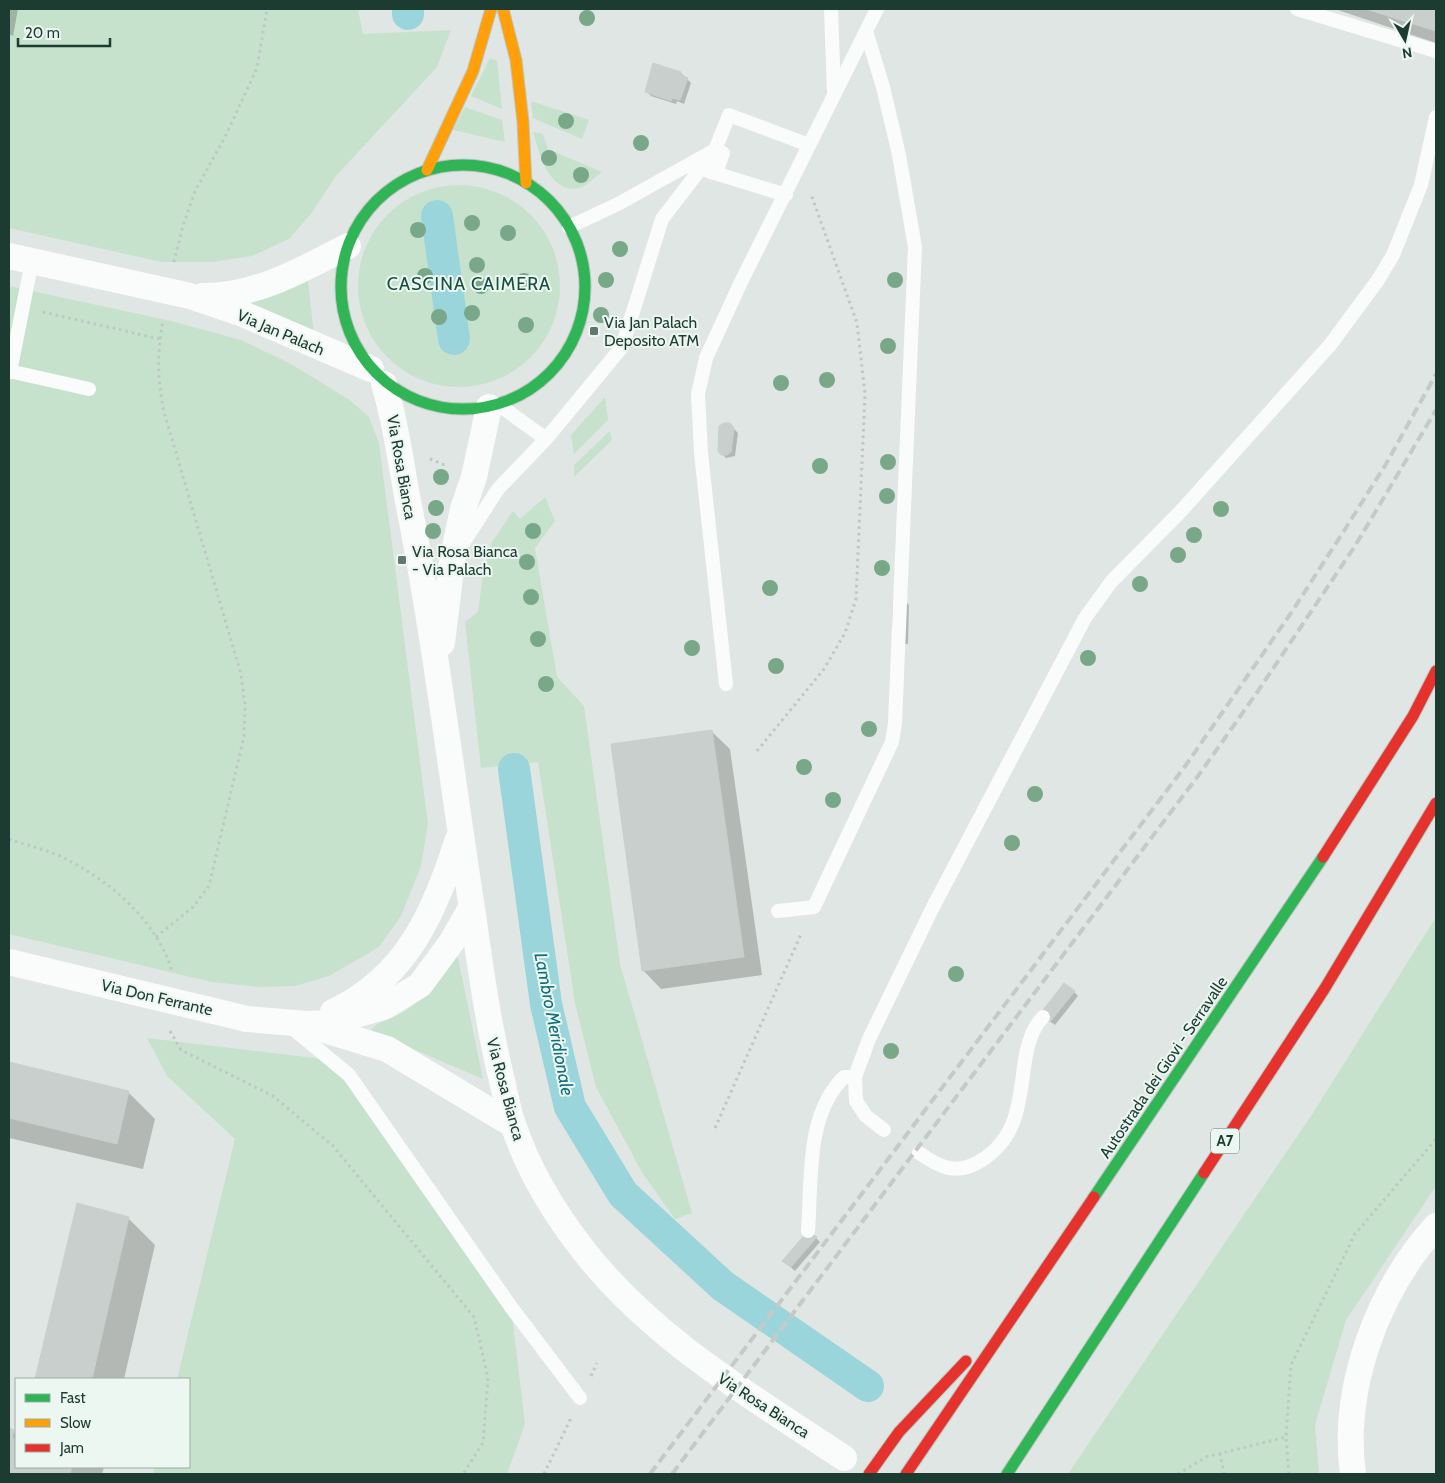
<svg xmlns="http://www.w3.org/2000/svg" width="1445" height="1483" viewBox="0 0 1445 1483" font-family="Cabin,sans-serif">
	<rect width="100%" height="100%" fill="#e0e6e3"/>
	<path fill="#c6e2cd" d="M9,9H358L363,34L451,30L437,67L336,176L311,214L289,239L252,256L213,262H162L9,228Z
		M490,58L497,61L502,109L471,96Z
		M531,101L589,120L582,139L533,118Z
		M465,107L502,120L505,142L453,130Z
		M533,132L543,134L548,149L602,172C595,177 587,186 579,188C549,195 539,152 533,132Z
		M358 286a101 101 0 1 1 202 0a101 101 0 1 1-202 0Z
		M308,280L314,336L246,303L270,297Z
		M9,286L171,321L241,340L291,364L350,400L369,417L379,443L428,824L421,866L401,916L379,947L329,976L295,986L260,987L212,982L9,934Z
		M605,397L608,420L574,454L571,435Z
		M610,431L612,440L574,477V465Z
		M545,497L555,521L535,548L557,677L584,706L620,964L692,1213L675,1219L643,1174L596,1087L575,1003L538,762L481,768L465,622L478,612L483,574L492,542L513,511L520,519Z
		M1436,917V1186L1346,1320L1315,1425L1319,1474H1068L1313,1113Z
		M456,954L458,958L483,1079L371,1031C376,1021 391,1019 400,1014C424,1001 439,975 456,954Z
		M147,1038L339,1061L511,1307L525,1424L507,1474H153L155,1467H189V1379H177L235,1139L167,1076Z"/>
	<path fill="#0003" d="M9,9H18L13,36L9,34Z
		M1335,9H1436V43Z
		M681,73L691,83L684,104L677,101L676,104L651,96L646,91Z
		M730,425L738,433L735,456L726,458L722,454Z
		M893,600L905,601L909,605L908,644H896L892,639Z
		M711,731L730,749L762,975L661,989L643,970Z
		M1074,992L1078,996L1055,1025L1045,1018Z
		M9,1064L129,1093L155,1119L143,1169L9,1138Z
		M78,1205L128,1218L155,1245L124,1379H37Z
		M816,1238L820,1242L795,1271L784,1261Z
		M9,1430L16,1434V1467H104L102,1474H9Z"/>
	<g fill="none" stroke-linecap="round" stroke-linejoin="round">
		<path stroke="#9ad5db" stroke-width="32" d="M408,9V14
			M437,216L454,339
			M514,769L546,1004L570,1107L623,1194L723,1286L868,1386"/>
	</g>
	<path fill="#c8cfcc" stroke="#c8cfcc" d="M1366,9H1436V31L1394,18Z
		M653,63L681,72V75L688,78L680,100L672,98L671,101L645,92Z
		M724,423H730L734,428L731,452L727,455H721L718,451L719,426Z
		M712,730L744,957L642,971L611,744Z
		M1064,983L1075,991L1050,1022L1040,1014Z
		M9,1062L129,1091L117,1144L9,1118Z
		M77,1203L129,1217L92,1379H35Z
		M808,1231L817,1237L791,1267L782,1261Z
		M9,1428L14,1430L12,1438L16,1439V1467H72L70,1474H9Z"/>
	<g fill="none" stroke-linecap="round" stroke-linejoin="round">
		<g stroke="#bbc6c1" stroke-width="13">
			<path id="fast" d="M341 287a122 122 0 1 1 244 0a122 122 0 1 1-244 0Z
				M1094,1197L1323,857
				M1007,1474L1204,1173"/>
		</g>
		<g stroke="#bbc6c1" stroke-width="13">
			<path id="slow" d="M503,9L516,60L523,122L526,183
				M427,170L473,71L491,9"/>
		</g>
		<g stroke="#bbc6c1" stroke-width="13">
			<path id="jam" d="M1323,857L1413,716L1436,671
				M1204,1173L1325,988L1436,803
				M869,1474L899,1432L966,1361
				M906,1474L1094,1197"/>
		</g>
		<path stroke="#bdc8c4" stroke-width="3" stroke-dasharray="2.5 4" stroke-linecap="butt" d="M174,262L183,226L195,191L225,137L257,68L267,9
			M43,312L160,339
			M430,459L447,466
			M757,751L824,669L845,633L856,599L865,394L857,323L811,194
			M9,839C25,845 44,849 60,856C108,879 156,919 172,971
			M156,937L193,907L209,886L244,736L245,705L241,674L164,412C157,377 157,354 163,320
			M170,1031L181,1050L273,1096L333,1146L474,1317L488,1378L483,1443L463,1474
			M715,1128L802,932
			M591,1376L597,1363
			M1220,1453L1224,1474
			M544,1474L571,1418
			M1178,1474L1206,1457L1286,1437
			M1289,1474L1286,1437L1291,1365L1355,1234L1436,1139"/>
		<path stroke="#fafbfb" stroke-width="14" d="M831,9L834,93
			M1297,9L1436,51
			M708,171L786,195
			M569,227L618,204L715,150L723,153L716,173
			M9,371L89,389
			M10,372L32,261
			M499,405L546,439
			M462,545L498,489L546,439L622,347L662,219L715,150L729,115L809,145
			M726,684L701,453L698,394L706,358L741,282L877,9
			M778,911L814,907L892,742L895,723L915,247L899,155L883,87L866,31
			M290,1026L349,1075L511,1307L580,1398
			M884,1130L866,1116L856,1101L855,1077L869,1039L932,909L1085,618L1111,582L1181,511L1330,345L1378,280L1393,255L1421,185L1436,117
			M919,1153C941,1168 957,1176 982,1160C1039,1124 1009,1053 1043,1017
			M808,1231C812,1181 805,1115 844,1077H855"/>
		<path stroke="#fafbfb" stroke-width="26" d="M9,256L190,296L243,314L371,369
			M202,296C255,297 302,270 348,246
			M384,384C397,425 401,468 410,511C436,645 452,780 473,915C481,972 489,1029 503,1085C506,1099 509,1114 514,1127C529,1171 555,1214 584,1251C653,1339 752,1397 844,1458
			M442,643L452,561L463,509L474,477L489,407
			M9,962L247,1019L306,1024L326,1023L384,1007L420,985L451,943L471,908
			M333,1012C408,977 434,912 458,839
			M315,1027L387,1049L512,1124
			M1353,1474C1341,1388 1378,1290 1436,1226"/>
		<use href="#fast" stroke="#30b455" stroke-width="11"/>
		<use href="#slow" stroke="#ff9f0a" stroke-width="11"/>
		<use href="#jam" stroke="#e5322d" stroke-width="11"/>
		<path stroke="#c5c9c8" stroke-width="4" stroke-dasharray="10 5" stroke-linecap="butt" d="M650,1474L1186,765L1293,610L1342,534L1386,464L1436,374
			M672,1474L1198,776L1258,691L1355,546L1436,410"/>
	</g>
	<g fill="#78a888">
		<circle cx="587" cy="18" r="8"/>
		<circle cx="566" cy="121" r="8"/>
		<circle cx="641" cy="143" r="8"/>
		<circle cx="549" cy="158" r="8"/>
		<circle cx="581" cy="175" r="8"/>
		<circle cx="472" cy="223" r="8"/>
		<circle cx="418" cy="230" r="8"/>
		<circle cx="508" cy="233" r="8"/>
		<circle cx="620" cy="249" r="8"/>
		<circle cx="477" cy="265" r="8"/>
		<circle cx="425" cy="276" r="8"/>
		<circle cx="606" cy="280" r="8"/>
		<circle cx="895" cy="280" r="8"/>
		<circle cx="524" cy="281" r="8"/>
		<circle cx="481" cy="286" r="8"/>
		<circle cx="472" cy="313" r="8"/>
		<circle cx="601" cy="315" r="8"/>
		<circle cx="439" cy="317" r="8"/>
		<circle cx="526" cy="325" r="8"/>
		<circle cx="888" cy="346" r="8"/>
		<circle cx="827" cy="380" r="8"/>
		<circle cx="781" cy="383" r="8"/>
		<circle cx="888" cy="462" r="8"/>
		<circle cx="820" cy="466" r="8"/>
		<circle cx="441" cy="477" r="8"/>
		<circle cx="887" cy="496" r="8"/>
		<circle cx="436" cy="508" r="8"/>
		<circle cx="1221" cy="509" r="8"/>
		<circle cx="433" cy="531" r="8"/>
		<circle cx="533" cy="531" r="8"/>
		<circle cx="1194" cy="535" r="8"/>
		<circle cx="1178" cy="555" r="8"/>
		<circle cx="527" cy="562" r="8"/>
		<circle cx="882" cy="568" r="8"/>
		<circle cx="1140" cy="584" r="8"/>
		<circle cx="770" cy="588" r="8"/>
		<circle cx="531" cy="597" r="8"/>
		<circle cx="538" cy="639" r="8"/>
		<circle cx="692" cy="648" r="8"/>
		<circle cx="1088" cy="658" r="8"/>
		<circle cx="776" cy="666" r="8"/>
		<circle cx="546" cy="684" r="8"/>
		<circle cx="869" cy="729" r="8"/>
		<circle cx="804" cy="767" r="8"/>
		<circle cx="1035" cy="794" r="8"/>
		<circle cx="833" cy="800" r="8"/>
		<circle cx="1012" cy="843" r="8"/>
		<circle cx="956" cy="974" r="8"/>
		<circle cx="891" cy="1051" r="8"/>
	</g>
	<g fill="#61776f" stroke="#ecf7f1" stroke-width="2">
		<rect x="589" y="326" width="10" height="10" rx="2.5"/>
		<rect x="397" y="555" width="10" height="10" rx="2.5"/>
	</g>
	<g text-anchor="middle" stroke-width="4" stroke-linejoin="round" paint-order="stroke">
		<rect fill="#ecf7f1" stroke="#5a736b" stroke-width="1" x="1211" y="1128.5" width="28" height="25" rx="4"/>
		<g font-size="15" font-weight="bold" fill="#1c3b31">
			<text x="1225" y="1146">A7</text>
		</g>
		<g font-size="16" fill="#1c3b31" stroke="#ecf7f1" text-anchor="start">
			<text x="604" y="328">Via Jan Palach<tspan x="604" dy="18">Deposito ATM</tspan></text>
			<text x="412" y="557">Via Rosa Bianca<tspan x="412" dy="18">- Via Palach</tspan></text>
		</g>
		<g font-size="16" fill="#1c3b31" stroke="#ecf7f1">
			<text transform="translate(281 332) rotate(23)" y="6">Via Jan Palach</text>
			<text transform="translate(402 467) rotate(80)" y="6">Via Rosa Bianca</text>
			<text transform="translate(157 997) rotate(13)" y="6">Via Don Ferrante</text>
			<text transform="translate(1163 1067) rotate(-56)" y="6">Autostrada dei Giovi - Serravalle</text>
			<text transform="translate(506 1089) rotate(75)" y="6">Via Rosa Bianca</text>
			<text transform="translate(764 1405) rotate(33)" y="6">Via Rosa Bianca</text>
		</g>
		<g font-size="18" letter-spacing="1" fill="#174e3d" stroke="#ecf7f1">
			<text x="469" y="290">CASCINA CAIMERA</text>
		</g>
		<g font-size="18" font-style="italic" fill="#11707c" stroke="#ecf7f1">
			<text transform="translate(554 1024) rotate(79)" y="6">Lambro Meridionale</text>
		</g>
	</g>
	<rect width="1445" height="1483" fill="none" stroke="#1c3b31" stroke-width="20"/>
	<rect x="15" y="1378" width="175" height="90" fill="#ecf7f1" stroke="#99aca4"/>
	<rect x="25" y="1394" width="25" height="8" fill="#30b455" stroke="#99aca4"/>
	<text x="60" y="1403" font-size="15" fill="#1c3b31">Fast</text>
	<rect x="25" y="1419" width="25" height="8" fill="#ff9f0a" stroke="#99aca4"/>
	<text x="60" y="1428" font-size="15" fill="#1c3b31">Slow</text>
	<rect x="25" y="1444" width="25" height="8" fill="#e5322d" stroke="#99aca4"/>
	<text x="60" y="1453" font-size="15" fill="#1c3b31">Jam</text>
	<g transform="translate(1405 40) rotate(171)" stroke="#ecf7f1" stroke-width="4" paint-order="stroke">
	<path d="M0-4L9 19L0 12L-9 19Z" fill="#1c3b31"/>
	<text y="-8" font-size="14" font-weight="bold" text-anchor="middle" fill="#1c3b31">N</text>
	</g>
	<path d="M18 38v8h92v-8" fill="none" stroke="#1c3b31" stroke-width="2.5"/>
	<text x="25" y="38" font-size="15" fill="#1c3b31" stroke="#ecf7f1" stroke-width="4" paint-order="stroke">20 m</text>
</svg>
